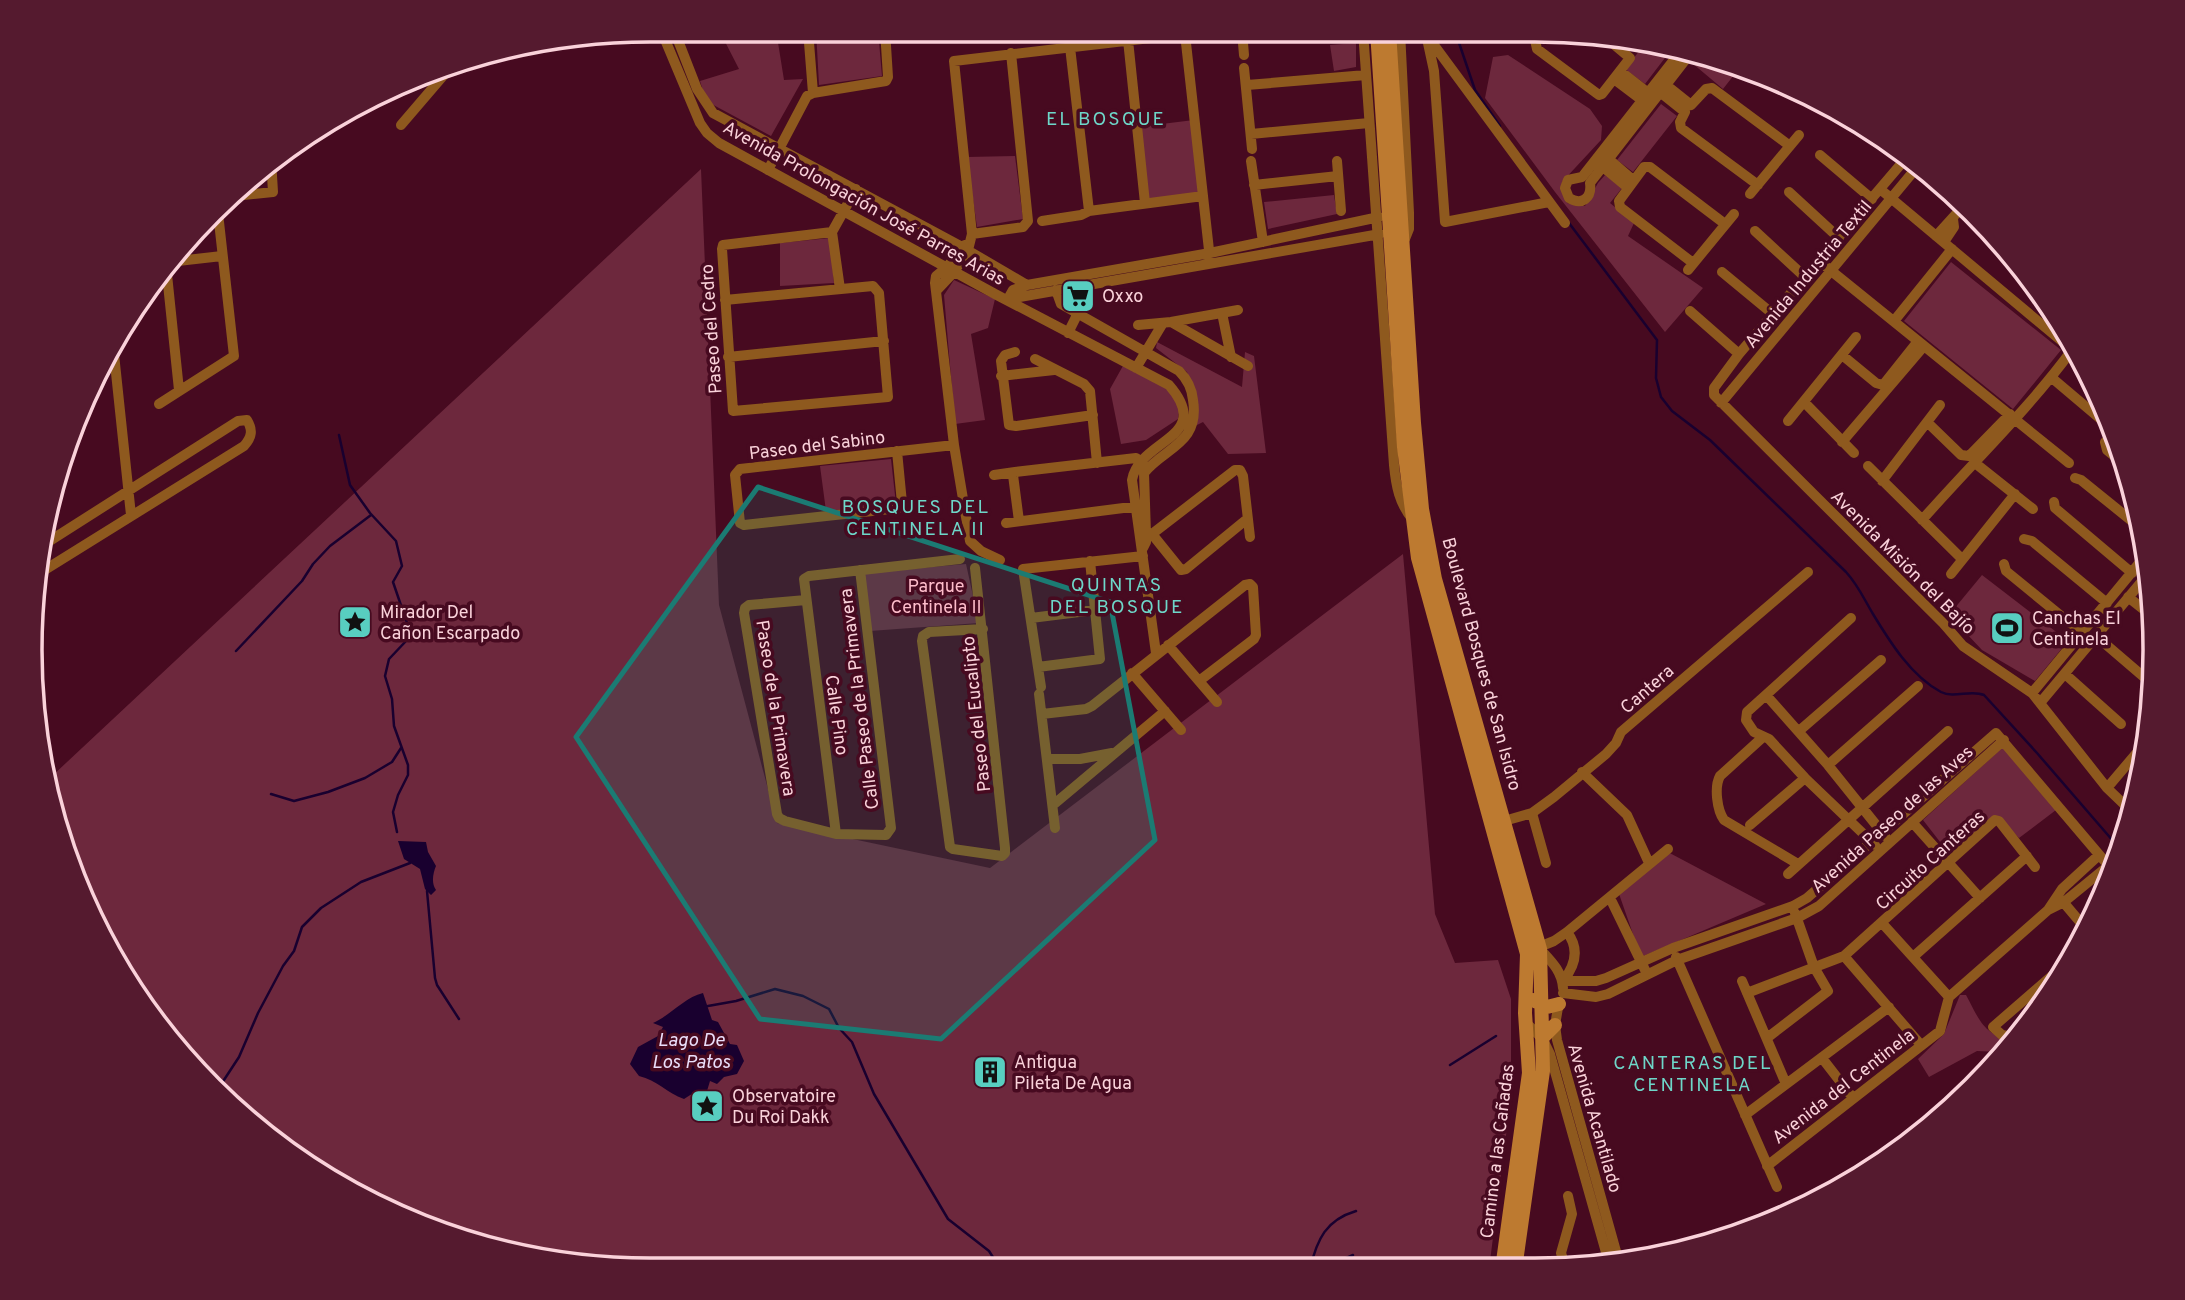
<svg xmlns="http://www.w3.org/2000/svg" width="2185" height="1300" viewBox="0 0 2185 1300" font-family="Overpass,sans-serif">
	<rect width="100%" height="100%" fill="#470a20"/>
	<path fill="#6d283d" d="M719,30H776L784,80L803,79L771,136L706,101L700,81L739,69Z
		M816,30H878L882,76L819,85Z
		M1356,43V67L1334,71L1330,45Z
		M1644,45L1671,50L1645,84L1625,69Z
		M1508,55L1590,109L1602,126L1601,140L1562,182L1567,203L1585,206L1598,183L1605,175L1622,188L1610,203L1634,223L1628,236L1703,288L1665,332L1555,192L1485,98L1493,57Z
		M1699,56L1741,66L1723,89L1692,63Z
		M1661,104L1677,116L1633,172L1617,160Z
		M1194,120L1201,193L1145,202L1137,127Z
		M1015,156L1023,219L977,227L967,157Z
		M701,169L719,605L777,823L990,868L1403,554L1435,914L1455,963L1498,960L1511,999V1096L1489,1269H609L450,1237L305,1165L158,1027L63,849L51,777Z
		M1334,195L1337,214L1268,229L1264,202Z
		M830,238L834,283L780,286V243Z
		M1951,262L2061,350L2013,409L1904,321Z
		M954,280L995,299L988,328L971,334L985,420L955,424L944,295Z
		M1157,342L1242,387L1245,352L1254,356L1266,453L1228,454L1203,422L1195,426L1194,398L1187,372L1156,348Z
		M1124,364L1173,390L1180,403L1178,419L1146,440L1121,444L1110,389Z
		M891,459L896,504L826,511L820,466Z
		M966,564L979,623L870,631L863,573Z
		M1982,575L2068,641L2035,681L1982,650L1949,615Z
		M2003,747L2056,810L2019,838L1997,816L1951,856L1923,820Z
		M1664,850L1766,904L1641,957L1618,891Z
		M1960,995H1966C1978,1017 1984,1037 2012,1039L2000,1052L1977,1051L1929,1077L1918,1059L1944,1034Z"/>
	<path fill="#19002f" d="M398,841L426,842L428,852L436,866C433,873 431,883 436,890L431,895L425,889L420,869L404,859Z
		M703,993L712,1020L718,1022L730,1044L737,1045L744,1061L737,1074L724,1077L717,1084L710,1081L707,1091L698,1090L684,1099C667,1093 657,1080 639,1076L630,1064L638,1047L658,1036L663,1027L653,1023C671,1015 685,997 703,993Z"/>
	<g fill="none" stroke-linecap="round" stroke-linejoin="round">
		<path stroke="#19002f" stroke-width="2.5" d="M1455,31L1475,90L1500,126
			M1569,223L1657,340L1656,378L1661,397L1672,411L1710,440L1846,572C1858,585 1864,599 1873,614C1890,642 1911,676 1941,692C1955,699 1970,689 1984,695L2037,753L2120,849
			M339,435L350,485L370,513L396,541L402,566L393,582L407,623V640L389,659L385,676L392,699L394,726L408,765V775L398,795L393,812L397,832
			M236,651L302,581L313,564L330,546L371,515
			M271,794L294,801L328,792L365,778L392,762L401,748
			M427,891L435,978L437,985L459,1019
			M708,1006L736,1001L775,989L803,996L829,1009L839,1028L852,1042L874,1094L948,1219L989,1251L996,1262
			M1450,1065L1496,1036
			M220,1086L239,1057L258,1013L283,966L294,951L302,927L321,908L361,882L410,863
			M1310,1269C1317,1239 1326,1220 1356,1211
			M1322,1269L1353,1255"/>
		<path stroke="#8e591e" stroke-width="10" d="M661,30L700,123L707,133L719,143L995,294L1169,385C1215,438 1139,439 1132,480L1156,653
			M674,30L697,89L713,113L962,247L1027,285
			M808,30L813,93
			M1242,31L1244,55
			M1363,31L1394,465C1396,486 1399,503 1413,520
			M1400,31L1409,213V229L1405,239
			M1538,31L1535,40L1537,49L1599,95L1602,94L1630,58L1605,37
			M1185,34L1210,259
			M1426,34L1434,71L1445,222L1549,202
			M1428,37L1565,223
			M1242,38L1324,31
			M1128,40L1145,203
			M1070,47L1089,211
			M1680,52L1582,177L1568,180L1565,188L1569,198C1582,206 1592,198 1590,183L1690,54
			M1244,68L1252,149
			M1620,71L1652,96
			M1614,79L1647,104
			M1247,85L1366,75
			M1666,85L1691,105L1706,89L1712,88L1790,146
			M1660,92L1685,112L1680,122L1681,128L1758,185
			M1805,98L1822,110
			M401,125L455,62
			M1868,129L1905,159
			M1251,134L1369,123
			M1604,155L1633,180
			M1820,155L1872,199
			M1907,157L1739,354L1714,388V395L1943,623L1963,646L2032,693L2107,788L2131,811
			M1251,161L1263,242
			M1337,161L1341,211
			M1598,163L1627,187
			M768,170L807,96L813,93L886,81L888,77L885,30
			M1254,185L1338,176
			M1880,189L2076,353
			M1789,192L1839,238
			M1750,194L1799,135
			M234,196L273,192L271,159
			M1042,221L1081,215L1089,211L1203,196
			M1755,231L1806,278
			M972,234L1023,227L1028,221L1011,53
			M1936,236L1965,204
			M1944,242L1954,227L1953,219
			M965,245L947,267L936,276L935,283L954,445L970,541
			M1819,261L2069,463
			M169,262L222,256
			M1693,263L1620,207L1619,201L1644,167H1650L1725,224
			M166,265L179,390
			M1688,270L1734,214
			M1722,272L1774,315
			M840,289L832,232L856,189
			M1056,290L1061,304L1179,371C1188,380 1192,389 1193,400C1200,444 1165,447 1144,473L1146,534V542L1143,548
			M936,291L954,272L968,250L972,234L954,61L1185,34L1190,31
			M1008,299L1013,290L1027,285L1210,253L1379,217
			M1008,299L1380,234
			M725,300L873,286L879,293L888,397L733,411L722,249L723,245L832,232
			M1690,311L1739,354
			M1222,313L1231,357
			M1894,321L1952,249
			M1171,322L1248,366
			M1138,325L1171,322L1238,310
			M1068,333L1078,313
			M1015,352L1005,355L1001,361L1009,425L1016,426L1093,415
			M114,354L131,515
			M1842,355L1876,383L1883,385L1918,341
			M728,357L884,341
			M1035,359L1084,384L1090,391L1097,463
			M1136,368L1163,323
			M1001,376L1054,370
			M2052,378L2104,422
			M1804,402L1854,453
			M1721,403L1918,166
			M159,404L234,356L218,213
			M1788,421L1856,337
			M1927,422L1961,455L1969,456L2010,414
			M1842,442L1924,346
			M2105,442L2107,450L2123,463
			M897,451L902,503L900,508L744,525L740,523L735,475L740,469L954,445
			M61,462L62,453
			M1975,463L2033,509
			M1868,466L1962,559
			M994,475L1015,472
			M2075,478L2081,480L2143,530
			M1882,481L1940,405
			M2054,502L2055,508L2132,573
			M1922,520C1972,463 2027,411 2072,350
			M1019,521L1013,475L1015,472L1136,458L1144,463
			M1006,523L1139,506
			M1142,534H1152L1235,470H1240L1243,476L1250,537
			M1152,534L1181,570L1186,569L1247,519
			M2024,539L2032,541L2107,603
			M970,541L981,551L1000,560
			M2004,564L2006,571L2082,633
			M975,568L1005,848V853L1002,856L953,849L950,847L922,641L923,636L929,632L983,629
			M43,571L244,446C252,437 253,430 247,420L238,421L48,542
			M1951,574L2015,494
			M2128,597L2152,616
			M806,600L749,605L745,608L744,613L777,814L779,818L785,821L836,834L886,835L891,828L860,570
			M1031,618L1095,610
			M1851,618L1747,712L1746,720L1754,732L1769,739L1805,778L1875,845
			M2096,636L2152,684
			M1168,645L1217,702
			M1038,667L1100,659L1090,561
			M1132,673L1181,730
			M2065,674L2121,724
			M1041,687L1023,569L1143,556
			M2032,693L2146,555
			M1039,694L1055,828
			M1766,695L1828,765L1885,836
			M2040,703L2148,574
			M1042,714L1086,709L1092,706L1245,585L1250,584L1253,587L1256,635L1254,639L1199,681
			M1799,731L1881,660
			M1763,737L1720,776C1714,787 1717,810 1724,820L1798,864
			M1047,759H1080L1112,753
			M1828,765L1918,686
			M1582,772L1627,815L1649,863
			M2107,788L2146,742
			M1053,805L1165,711
			M1532,813L1546,863
			M1504,821L1532,813L1554,797L1606,754L1616,743L1621,732L1808,572
			M1912,822L1980,898
			M1750,825L1805,778
			M836,834L804,579L809,576L960,559
			M1788,874L1948,731
			M2059,897L2086,929
			M1612,902L1647,974
			M2048,910L2062,889L2099,855
			M1882,923L1949,997
			M1539,947L1554,941L1567,932L1668,849
			M1540,949C1551,961 1562,971 1563,988
			M1844,956L1921,1045
			M1676,957L1777,1187
			M1913,957L2027,856
			M1563,981H1596L1606,978L1673,948L1793,906L1807,898L1996,733L2113,871
			M1563,981C1575,966 1580,949 1567,932
			M1742,981L1786,1084
			M2036,990L2052,992
			M1563,993L1596,997L1608,994L1677,960L1797,918L1819,906L2004,740
			M1747,993L1844,956L1995,820L1999,821L2035,867
			M1559,1002L1555,1025L1557,1040L1619,1262
			M1526,1023L1542,1038L1550,1054L1609,1263
			M2013,1037L2002,1035L1993,1027L2069,961
			M1767,1038L1828,991L1814,967L1795,913
			M1822,1058L1853,1098
			M1745,1115L1889,1007
			M1767,1166L1940,1031L1949,997L2048,910L2064,902L2108,866
			M1566,1269L1561,1253L1572,1214L1568,1196"/>
		<path stroke="#bd7a30" stroke-width="14" d="M1377,31L1404,447L1418,558L1527,954L1525,1013L1529,1073L1502,1269
			M1389,31L1414,423L1422,509L1435,579L1540,949L1543,1071L1515,1269
			M1533,1000L1547,1007L1559,1004
			M1542,1038L1555,1025"/>
	</g>
	<path fill="#1b7b73" fill-opacity="0.2" stroke="#1b7b73" stroke-width="5" stroke-linejoin="round" d="M758,487L1110,602L1155,840L941,1039L760,1019L576,737Z"/>
	<defs>
		<g id="supermarket-square" transform="scale(1.75)"><rect x="-9" y="-9" width="18" height="18" rx="4" fill="#58cec0" stroke="#470a20"/><path d="M-6-5.5h2.5l.6 2H6L4.5 2H-2.5L-4.4-4H-6ZM-1.5 3.2a1.3 1.3 0 1 0 .1 0ZM3 3.2a1.3 1.3 0 1 0 .1 0Z" fill="#111"/></g>
		<g id="sight-square" transform="scale(1.75)"><rect x="-9" y="-9" width="18" height="18" rx="4" fill="#58cec0" stroke="#470a20"/><path d="M0-6L1.8-2.2L6-1.7L2.9 1.2L3.7 5.4L0 3.3L-3.7 5.4L-2.9 1.2L-6-1.7L-1.8-2.2Z" fill="#111"/></g>
		<g id="stadium-square" transform="scale(1.75)"><rect x="-9" y="-9" width="18" height="18" rx="4" fill="#58cec0" stroke="#470a20"/><path d="M0-5a6.5 5 0 1 0 0 10a6.5 5 0 1 0 0-10ZM-3.5-1.8h7v3.6h-7Z" fill="#111"/></g>
		<g id="building-square" transform="scale(1.75)"><rect x="-9" y="-9" width="18" height="18" rx="4" fill="#58cec0" stroke="#470a20"/><path d="M-4-6H4V6H1V3H-1V6H-4ZM-2.5-4.3h1.7v1.8h-1.7ZM.8-4.3h1.7v1.8H.8ZM-2.5-1h1.7V.8h-1.7ZM.8-1h1.7V.8H.8Z" fill="#111"/></g>
	</defs>
	<g fill-rule="evenodd">
		<use href="#supermarket-square" x="1078" y="296"/>
		<use href="#sight-square" x="355" y="622"/>
		<use href="#stadium-square" x="2007" y="628"/>
		<use href="#building-square" x="990" y="1072"/>
		<use href="#sight-square" x="707" y="1106"/>
	</g>
	<g text-anchor="middle" stroke-width="7" stroke-linejoin="round" paint-order="stroke">
		<g font-size="18" fill="#fad2da" stroke="#470a20">
			<text transform="translate(864 203) rotate(29)" y="6">Avenida Prolongación José Parres Arias</text>
			<text transform="translate(1808 274) rotate(-50)" y="6">Avenida Industria Textil</text>
			<text transform="translate(711 329) rotate(-94)" y="6">Paseo del Cedro</text>
			<text transform="translate(817 445) rotate(-7)" y="6">Paseo del Sabino</text>
			<text transform="translate(1903 562) rotate(45)" y="6">Avenida Misión del Bajío</text>
			<text transform="translate(1482 664) rotate(75)" y="6">Boulevard Bosques de San Isidro</text>
			<text transform="translate(1647 689) rotate(-41)" y="6">Cantera</text>
			<text transform="translate(859 699) rotate(-97)" y="6">Calle Paseo de la Primavera</text>
			<text transform="translate(776 708) rotate(81)" y="6">Paseo de la Primavera</text>
			<text transform="translate(976 714) rotate(-96)" y="6">Paseo del Eucalipto</text>
			<text transform="translate(837 715) rotate(82)" y="6">Calle Pino</text>
			<text transform="translate(1892 819) rotate(-42)" y="6">Avenida Paseo de las Aves</text>
			<text transform="translate(1930 860) rotate(-42)" y="6">Circuito Canteras</text>
			<text transform="translate(1843 1086) rotate(-38)" y="6">Avenida del Centinela</text>
			<text transform="translate(1595 1118) rotate(74)" y="6">Avenida Acantilado</text>
			<text transform="translate(1497 1151) rotate(-83)" y="6">Camino a las Cañadas</text>
		</g>
		<g font-size="18" fill="#fad2da" stroke="#470a20" text-anchor="start">
			<text x="1102" y="302">Oxxo</text>
			<text x="380" y="618">Mirador Del<tspan x="380" dy="21">Cañon Escarpado</tspan></text>
			<text x="2032" y="624">Canchas El<tspan x="2032" dy="21">Centinela</tspan></text>
			<text x="1014" y="1068">Antigua<tspan x="1014" dy="21">Pileta De Agua</tspan></text>
			<text x="732" y="1102">Observatoire<tspan x="732" dy="21">Du Roi Dakk</tspan></text>
		</g>
		<g font-size="18" fill="#febdcb" stroke="#470a20">
			<text x="936" y="592">Parque<tspan x="936" dy="21">Centinela II</tspan></text>
		</g>
		<g font-size="19" letter-spacing="2" fill="#6ed7c9" stroke="#470a20">
			<text x="1106" y="125">EL BOSQUE</text>
			<text x="916" y="513">BOSQUES DEL<tspan x="916" dy="22">CENTINELA II</tspan></text>
			<text x="1117" y="591">QUINTAS<tspan x="1117" dy="22">DEL BOSQUE</tspan></text>
			<text x="1693" y="1069">CANTERAS DEL<tspan x="1693" dy="22">CENTINELA</tspan></text>
		</g>
		<g font-size="19" font-style="italic" fill="#eadefa" stroke="#470a20">
			<text x="691" y="1046">Lago De<tspan x="691" dy="22">Los Patos</tspan></text>
		</g>
	</g>
	<path d="M0 0H2185V1300H0ZM650 42H1535A608 608 0 0 1 2143 650V650A608 608 0 0 1 1535 1258H650A608 608 0 0 1 42 650V650A608 608 0 0 1 650 42Z" fill="#551a2f" fill-rule="evenodd"/>
	<path fill="none" stroke="#fad2da" stroke-width="3.5" d="M650 42H1535A608 608 0 0 1 2143 650V650A608 608 0 0 1 1535 1258H650A608 608 0 0 1 42 650V650A608 608 0 0 1 650 42Z"/>
</svg>
